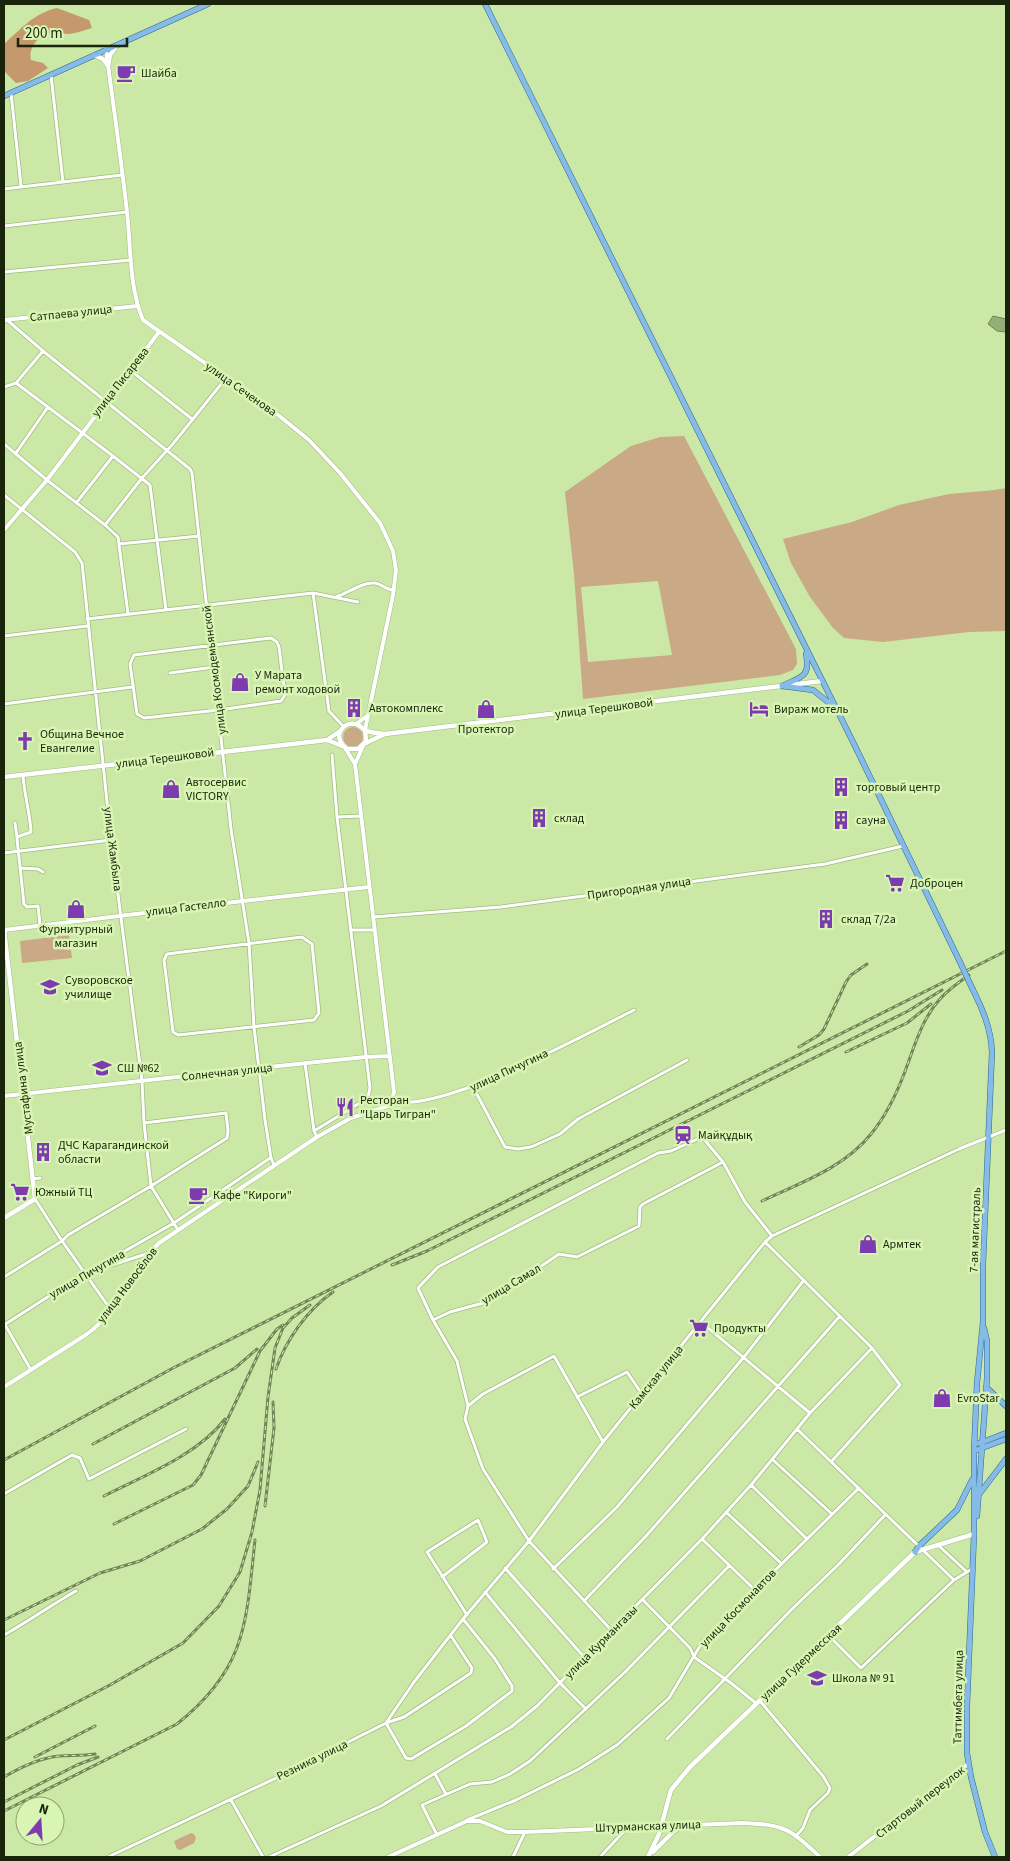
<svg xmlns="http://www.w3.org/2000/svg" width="1010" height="1861" viewBox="0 0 1010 1861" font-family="'Source Sans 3',sans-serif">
	<rect width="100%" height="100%" fill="#cbe8a7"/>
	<path fill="#caa986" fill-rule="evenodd" d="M684,436L796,649L797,664L793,670L780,675L583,699L574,574L565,492L631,446L660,437ZM658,581L672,655L588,662L581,587Z
		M1006,488V631L969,632L883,642L844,638L833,628L810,597L791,563L783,539L852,522L899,505L949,494L995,490Z
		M343 737a10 10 0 1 1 20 0a10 10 0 1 1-20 0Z
		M69,935L72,958L22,963L20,941Z
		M191,1833L194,1834L196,1838L194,1843L180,1850L177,1849L174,1841Z"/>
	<path fill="#c5996b" d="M57,8L89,20L92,28C84,30 77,33 69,34C63,34 58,32 53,33C39,34 28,47 31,60L43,63L48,68L28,81L16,83L4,71V44C21,29 34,13 57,8Z"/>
	<path fill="#96af78" stroke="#718557" d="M993,316L1006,319V332L997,331L988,324Z"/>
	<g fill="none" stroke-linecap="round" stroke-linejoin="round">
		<g stroke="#a1bc7e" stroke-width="4.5">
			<path id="minor" d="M51,75L63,182
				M11,93L21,186
				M4,189L122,175
				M4,226L127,212
				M4,272L131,260
				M7,320L43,351L190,469L192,473L231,829L249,943L254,1027L265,1120L271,1158L274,1165
				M130,370L192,419
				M16,383L113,456L150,485L166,610
				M4,387L16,383L43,351
				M4,444L47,480L105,525L118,537L128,614
				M16,453L48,407
				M4,495L75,552L82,563L111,840L142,1081L144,1123L151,1186L178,1230
				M77,502L113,456
				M105,525L142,478L172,445L226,378
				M119,544L199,536
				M313,593L329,711L344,727
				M336,597C348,593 362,582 375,583C382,584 386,590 394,590
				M87,619L313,593L358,602
				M4,636L87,626
				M271,638L277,642L279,647L285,695L281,701L219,710L144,718L137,714L130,664L134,655Z
				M170,673L214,667
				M4,704L132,687
				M23,775C24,794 30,812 31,832L17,837V839L24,904L27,907L38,906L40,925
				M337,817L361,816
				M15,823L17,837
				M4,853L111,840
				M20,868L38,869L43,872
				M373,917L501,907L825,864L903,846
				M351,930H374
				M302,937L312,944L319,1013L314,1020L178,1035L173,1032L164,960L167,954Z
				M305,1063L314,1131L317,1137
				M473,1087L505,1147L518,1149L531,1147L560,1134L578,1119L687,1060
				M392,1100C435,1117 590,1032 634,1010
				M314,1131L363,1101L368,1096L370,1088L337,817L332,755
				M33,1179L40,1178
				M35,1199L62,1241L111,1310
				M765,1242L872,1348L900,1385L831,1462
				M94,1271L149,1253
				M4,1277L62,1241L68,1235L151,1186L227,1138L228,1131L226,1113L144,1123
				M433,1320L450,1312L483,1303L505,1291L559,1254L577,1257L639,1226L640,1207L643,1204L723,1162L745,1202L772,1236
				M701,1322L810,1413
				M4,1323L31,1370
				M4,1325L74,1280L174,1223L270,1158
				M577,1397L627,1372L642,1394
				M468,1406L483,1394L554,1356L603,1442
				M797,1429L954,1580
				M773,1460L832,1514
				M751,1485L807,1539
				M4,1494L72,1455L80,1458L89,1479L186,1429
				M726,1512L782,1564
				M702,1539L755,1590
				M938,1545L967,1572
				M505,1568L585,1658
				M553,1569L617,1507L744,1357L804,1280
				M442,1577L487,1542L478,1520L427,1552L467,1615
				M485,1592L560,1683L586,1709
				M643,1600L690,1648L694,1657L731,1683L757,1704
				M584,1601L646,1536L840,1316
				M612,1631L529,1541L483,1469L465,1419L468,1406L457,1361L433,1320L418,1288L438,1267L658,1153L671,1151L702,1137L723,1162
				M4,1635C29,1621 51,1605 76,1591
				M829,1636L861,1668L954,1580L972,1569
				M760,1701L823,1776L830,1788L828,1793L810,1810L803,1828L796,1836
				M386,1723L414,1682L463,1619L529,1541L603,1442L765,1242L772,1236L959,1149L1006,1130
				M386,1723L406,1758L411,1759L466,1726L512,1691V1686L495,1659L463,1619
				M667,1739L790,1611L839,1564L885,1515
				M435,1774L446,1794
				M231,1800L263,1857
				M467,1820L516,1800L579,1769L617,1745L669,1698L703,1641L859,1488
				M437,1835L422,1805L470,1784L492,1782L510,1774L530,1761L625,1672L729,1566
				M108,1857L291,1771L386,1723L404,1717L471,1673L472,1668L451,1636
				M269,1857L381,1806L511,1727L537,1706L702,1539L751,1485L810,1413L872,1348
				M513,1857L525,1832
				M600,1857L627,1828"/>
		</g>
		<g stroke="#a1bc7e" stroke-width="5">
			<path id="tertiary" d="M106,49C113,104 121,158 127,212C131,248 129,287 143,320L267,406L309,440L340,473L380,523L393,551L396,570L393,595L365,730
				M4,320L137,306
				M4,530L47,480L159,332
				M356,724L367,716
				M355,764L364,744
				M4,930L243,901L369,887
				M4,1096L259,1068L365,1057L390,1056
				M4,1387L87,1334C119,1311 131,1270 159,1243L317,1137L351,1118L388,1106L392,1100L394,1092L355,764L345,748
				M388,1857L467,1821H480L507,1832H525L742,1823C785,1825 789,1828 820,1857
				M848,1857L968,1764"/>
		</g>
		<g stroke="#a1bc7e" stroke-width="5.5">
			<path id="secondary" d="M94,55L103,59L108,66
				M108,66L110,55L117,45
				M365,730L366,741L358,749H347C342,745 339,741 339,735C341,726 350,721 358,725C361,726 362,729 365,730C370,733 379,733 385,734L822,681
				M327,740L340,731
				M364,744L385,734
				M4,777L327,740L342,746
				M4,929L35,1199L4,1218
				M653,1852L674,1831L685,1825
				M648,1857L659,1834L671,1790L690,1767L915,1552L974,1534"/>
		</g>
		<g stroke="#2c6990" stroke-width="6">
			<path id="primary" d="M485,4L854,744L959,960
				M4,96L208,4
				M782,686L813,690L833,706
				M782,686C800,677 811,678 806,654
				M973,990C983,1010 991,1029 992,1052L983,1264V1322L977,1383L974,1451V1534L967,1706V1753L971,1777L985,1832L995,1857
				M986,1387L1006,1406
				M974,1444L983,1442L1006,1433
				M974,1451L1006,1439
				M980,1493L1006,1459
				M977,1516L987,1378V1341L984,1328
				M915,1552L919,1546L957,1510L972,1480"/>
		</g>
		<use href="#minor" stroke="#fff" stroke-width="3"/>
		<use href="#tertiary" stroke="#fff" stroke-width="4"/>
		<use href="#secondary" stroke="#fff" stroke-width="4.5"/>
		<use href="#primary" stroke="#86bbe7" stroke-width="5"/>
		<g stroke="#718558" stroke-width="3">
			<path id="rail" d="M799,1047L819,1035L824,1029L846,982L851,975L867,964
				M846,1052L907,1023L931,1004
				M762,1201C800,1183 844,1168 871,1134C885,1117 896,1095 904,1074C914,1048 921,1020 940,999C948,990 959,982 969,975
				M392,1265L427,1251L908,1011L942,990
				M276,1369C286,1340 307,1310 333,1292
				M93,1444L235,1368L257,1349
				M4,1460L175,1367L1006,951
				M104,1496C143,1476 198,1455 225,1419
				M265,1506L274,1428L273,1402
				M114,1524L193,1485L201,1475L260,1351L277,1329L283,1325
				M4,1620L100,1573L140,1561L202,1529L227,1509L248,1486L258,1462
				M4,1740L110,1685L183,1643L219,1606L240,1572L252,1532L260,1490L268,1397L275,1348L283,1328L292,1318L310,1305
				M35,1757L95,1726
				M4,1777C21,1767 39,1758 59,1756C71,1755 83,1756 95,1754
				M4,1802L77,1765L98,1757
				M4,1811L177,1724C247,1668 246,1623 255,1540"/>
		</g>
		<use href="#rail" stroke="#d8f5b4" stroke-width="1" stroke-dasharray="4" stroke-linecap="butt"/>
		<g stroke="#2c6990" stroke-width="6" stroke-linecap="butt">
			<path id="primary-bridge" d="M959,960L973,990"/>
		</g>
		<use href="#primary-bridge" stroke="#86bbe7" stroke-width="5"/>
	</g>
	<defs>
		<g id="cafe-bare" transform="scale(1.5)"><path d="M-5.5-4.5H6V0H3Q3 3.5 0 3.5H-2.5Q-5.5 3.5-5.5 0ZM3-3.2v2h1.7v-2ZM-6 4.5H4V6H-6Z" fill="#7e3baf" stroke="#d8f5b4" stroke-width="2.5" paint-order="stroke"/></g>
		<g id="shop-bare" transform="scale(1.5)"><path d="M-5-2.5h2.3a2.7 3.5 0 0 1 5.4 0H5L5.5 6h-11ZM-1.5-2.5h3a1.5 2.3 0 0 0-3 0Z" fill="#7e3baf" stroke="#d8f5b4" stroke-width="2.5" paint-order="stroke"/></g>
		<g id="building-bare" transform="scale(1.5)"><path d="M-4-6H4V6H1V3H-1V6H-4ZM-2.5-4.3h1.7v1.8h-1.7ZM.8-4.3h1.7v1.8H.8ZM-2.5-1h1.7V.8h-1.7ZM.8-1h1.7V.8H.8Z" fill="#7e3baf" stroke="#d8f5b4" stroke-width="2.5" paint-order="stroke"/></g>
		<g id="hotel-bare" transform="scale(1.5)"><path d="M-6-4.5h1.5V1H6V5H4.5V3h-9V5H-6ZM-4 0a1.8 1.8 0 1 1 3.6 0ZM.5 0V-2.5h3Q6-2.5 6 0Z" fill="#7e3baf" stroke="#d8f5b4" stroke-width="2.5" paint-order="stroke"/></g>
		<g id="church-bare" transform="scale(1.5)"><path d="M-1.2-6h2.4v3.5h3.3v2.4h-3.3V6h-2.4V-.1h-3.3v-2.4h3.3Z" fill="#7e3baf" stroke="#d8f5b4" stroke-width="2.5" paint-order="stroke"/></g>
		<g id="supermarket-bare" transform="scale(1.5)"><path d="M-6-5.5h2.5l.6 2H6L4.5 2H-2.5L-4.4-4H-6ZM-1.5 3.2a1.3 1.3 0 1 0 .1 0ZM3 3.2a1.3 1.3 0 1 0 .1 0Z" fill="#7e3baf" stroke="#d8f5b4" stroke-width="2.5" paint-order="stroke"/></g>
		<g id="school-bare" transform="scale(1.5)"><path d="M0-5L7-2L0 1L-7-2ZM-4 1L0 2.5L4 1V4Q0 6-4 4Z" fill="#7e3baf" stroke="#d8f5b4" stroke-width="2.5" paint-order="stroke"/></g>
		<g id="restaurant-bare" transform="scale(1.5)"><path d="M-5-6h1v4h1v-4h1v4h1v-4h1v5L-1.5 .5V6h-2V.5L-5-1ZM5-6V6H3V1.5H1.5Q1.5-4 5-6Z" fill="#7e3baf" stroke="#d8f5b4" stroke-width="2.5" paint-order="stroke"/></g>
		<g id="station-bare" transform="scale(1.5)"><path d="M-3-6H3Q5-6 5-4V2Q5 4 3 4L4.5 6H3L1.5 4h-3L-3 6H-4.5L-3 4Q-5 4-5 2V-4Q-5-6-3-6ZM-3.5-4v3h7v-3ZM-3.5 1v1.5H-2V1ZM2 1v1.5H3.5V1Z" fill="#7e3baf" stroke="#d8f5b4" stroke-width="2.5" paint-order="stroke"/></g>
	</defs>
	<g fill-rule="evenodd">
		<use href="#cafe-bare" x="126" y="73"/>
		<use href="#shop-bare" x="240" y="682"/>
		<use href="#building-bare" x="354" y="708"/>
		<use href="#shop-bare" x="486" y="709"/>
		<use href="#hotel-bare" x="759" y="709"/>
		<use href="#church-bare" x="25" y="741"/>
		<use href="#building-bare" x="841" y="787"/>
		<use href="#shop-bare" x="171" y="789"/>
		<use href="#building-bare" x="539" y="818"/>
		<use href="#building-bare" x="841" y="820"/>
		<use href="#supermarket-bare" x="895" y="883"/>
		<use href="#shop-bare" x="76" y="909"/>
		<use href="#building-bare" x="826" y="919"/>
		<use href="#school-bare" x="50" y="987"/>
		<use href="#school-bare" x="102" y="1068"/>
		<use href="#restaurant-bare" x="345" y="1107"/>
		<use href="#station-bare" x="683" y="1135"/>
		<use href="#building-bare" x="43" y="1152"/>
		<use href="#supermarket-bare" x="20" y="1192"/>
		<use href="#cafe-bare" x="198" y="1195"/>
		<use href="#shop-bare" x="868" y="1244"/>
		<use href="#supermarket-bare" x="699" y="1328"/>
		<use href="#shop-bare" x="942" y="1398"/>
		<use href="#school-bare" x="817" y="1678"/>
	</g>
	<g text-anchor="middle" stroke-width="5" stroke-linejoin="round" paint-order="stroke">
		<g font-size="12" fill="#1a240b" stroke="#d8f5b4" text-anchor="start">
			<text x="141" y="77">Шайба</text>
			<text x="255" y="679">У Марата<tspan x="255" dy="14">ремонт ходовой</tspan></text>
			<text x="369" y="712">Автокомплекс</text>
			<text x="774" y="713">Вираж мотель</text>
			<text x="486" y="733" text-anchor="middle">Протектор</text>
			<text x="40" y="738">Община Вечное<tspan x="40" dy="14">Евангелие</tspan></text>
			<text x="186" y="786">Автосервис<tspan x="186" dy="14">VICTORY</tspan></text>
			<text x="856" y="791">торговый центр</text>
			<text x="554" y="822">склад</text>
			<text x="856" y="824">сауна</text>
			<text x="910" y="887">Доброцен</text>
			<text x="841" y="923">склад 7/2а</text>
			<text x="76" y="933" text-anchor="middle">Фурнитурный<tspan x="76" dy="14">магазин</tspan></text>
			<text x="65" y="984">Суворовское<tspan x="65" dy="14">училище</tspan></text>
			<text x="117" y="1072">СШ №62</text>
			<text x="360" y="1104">Ресторан<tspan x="360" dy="14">"Царь Тигран"</tspan></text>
			<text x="698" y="1139">Майқұдық</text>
			<text x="58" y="1149">ДЧС Карагандинской<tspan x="58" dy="14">области</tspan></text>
			<text x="35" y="1196">Южный ТЦ</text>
			<text x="213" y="1199">Кафе "Кироги"</text>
			<text x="883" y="1248">Армтек</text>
			<text x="714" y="1332">Продукты</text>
			<text x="957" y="1402">EvroStar</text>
			<text x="832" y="1682">Школа № 91</text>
		</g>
		<g font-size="12" fill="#1a240b" stroke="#d8f5b4">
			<text transform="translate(71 313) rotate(-6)" y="4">Сатпаева улица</text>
			<text transform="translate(120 382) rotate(-52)" y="4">улица Писарева</text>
			<text transform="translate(241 389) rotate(35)" y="4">улица Сеченова</text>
			<text transform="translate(214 670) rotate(-97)" y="4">улица Космодемьянской</text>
			<text transform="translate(604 708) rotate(-7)" y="4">улица Терешковой</text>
			<text transform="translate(165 758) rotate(-7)" y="4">улица Терешковой</text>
			<text transform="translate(113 849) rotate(83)" y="4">улица Жамбыла</text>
			<text transform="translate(639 888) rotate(-8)" y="4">Пригородная улица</text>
			<text transform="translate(186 907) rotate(-7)" y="4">улица Гастелло</text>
			<text transform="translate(509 1070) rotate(-25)" y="4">улица Пичугина</text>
			<text transform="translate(227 1072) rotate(-6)" y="4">Солнечная улица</text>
			<text transform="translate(23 1088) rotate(-97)" y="4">Мустафина улица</text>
			<text transform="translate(975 1230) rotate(-88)" y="4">7-ая магистраль</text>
			<text transform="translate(87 1274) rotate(-30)" y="4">улица Пичугина</text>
			<text transform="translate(511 1284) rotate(-31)" y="4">улица Самал</text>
			<text transform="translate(127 1285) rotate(-53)" y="4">улица Новосёлов</text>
			<text transform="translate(656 1377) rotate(-51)" y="4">Камская улица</text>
			<text transform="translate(738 1608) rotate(-46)" y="4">улица Космонавтов</text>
			<text transform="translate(601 1642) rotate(-45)" y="4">улица Курмангазы</text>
			<text transform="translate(801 1662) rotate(-43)" y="4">улица Гудермесская</text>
			<text transform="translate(958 1697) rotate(-89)" y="4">Таттимбета улица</text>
			<text transform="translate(312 1760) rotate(-26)" y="4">Резника улица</text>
			<text transform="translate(920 1802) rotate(-38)" y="4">Стартовый переулок</text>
			<text transform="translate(648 1826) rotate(-2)" y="4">Штурманская улица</text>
		</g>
	</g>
	<rect width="1010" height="1861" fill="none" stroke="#1a240b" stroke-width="10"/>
	<g transform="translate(40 1821) rotate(18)"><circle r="24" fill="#d8f5b4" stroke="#8ca170"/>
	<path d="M0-4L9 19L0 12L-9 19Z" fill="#7e3baf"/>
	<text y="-8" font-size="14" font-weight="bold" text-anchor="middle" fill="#1a240b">N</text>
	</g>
	<path d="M18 38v8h109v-8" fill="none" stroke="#1a240b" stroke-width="2.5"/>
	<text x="25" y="38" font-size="15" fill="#1a240b" stroke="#d8f5b4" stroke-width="4" paint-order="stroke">200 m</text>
</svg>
